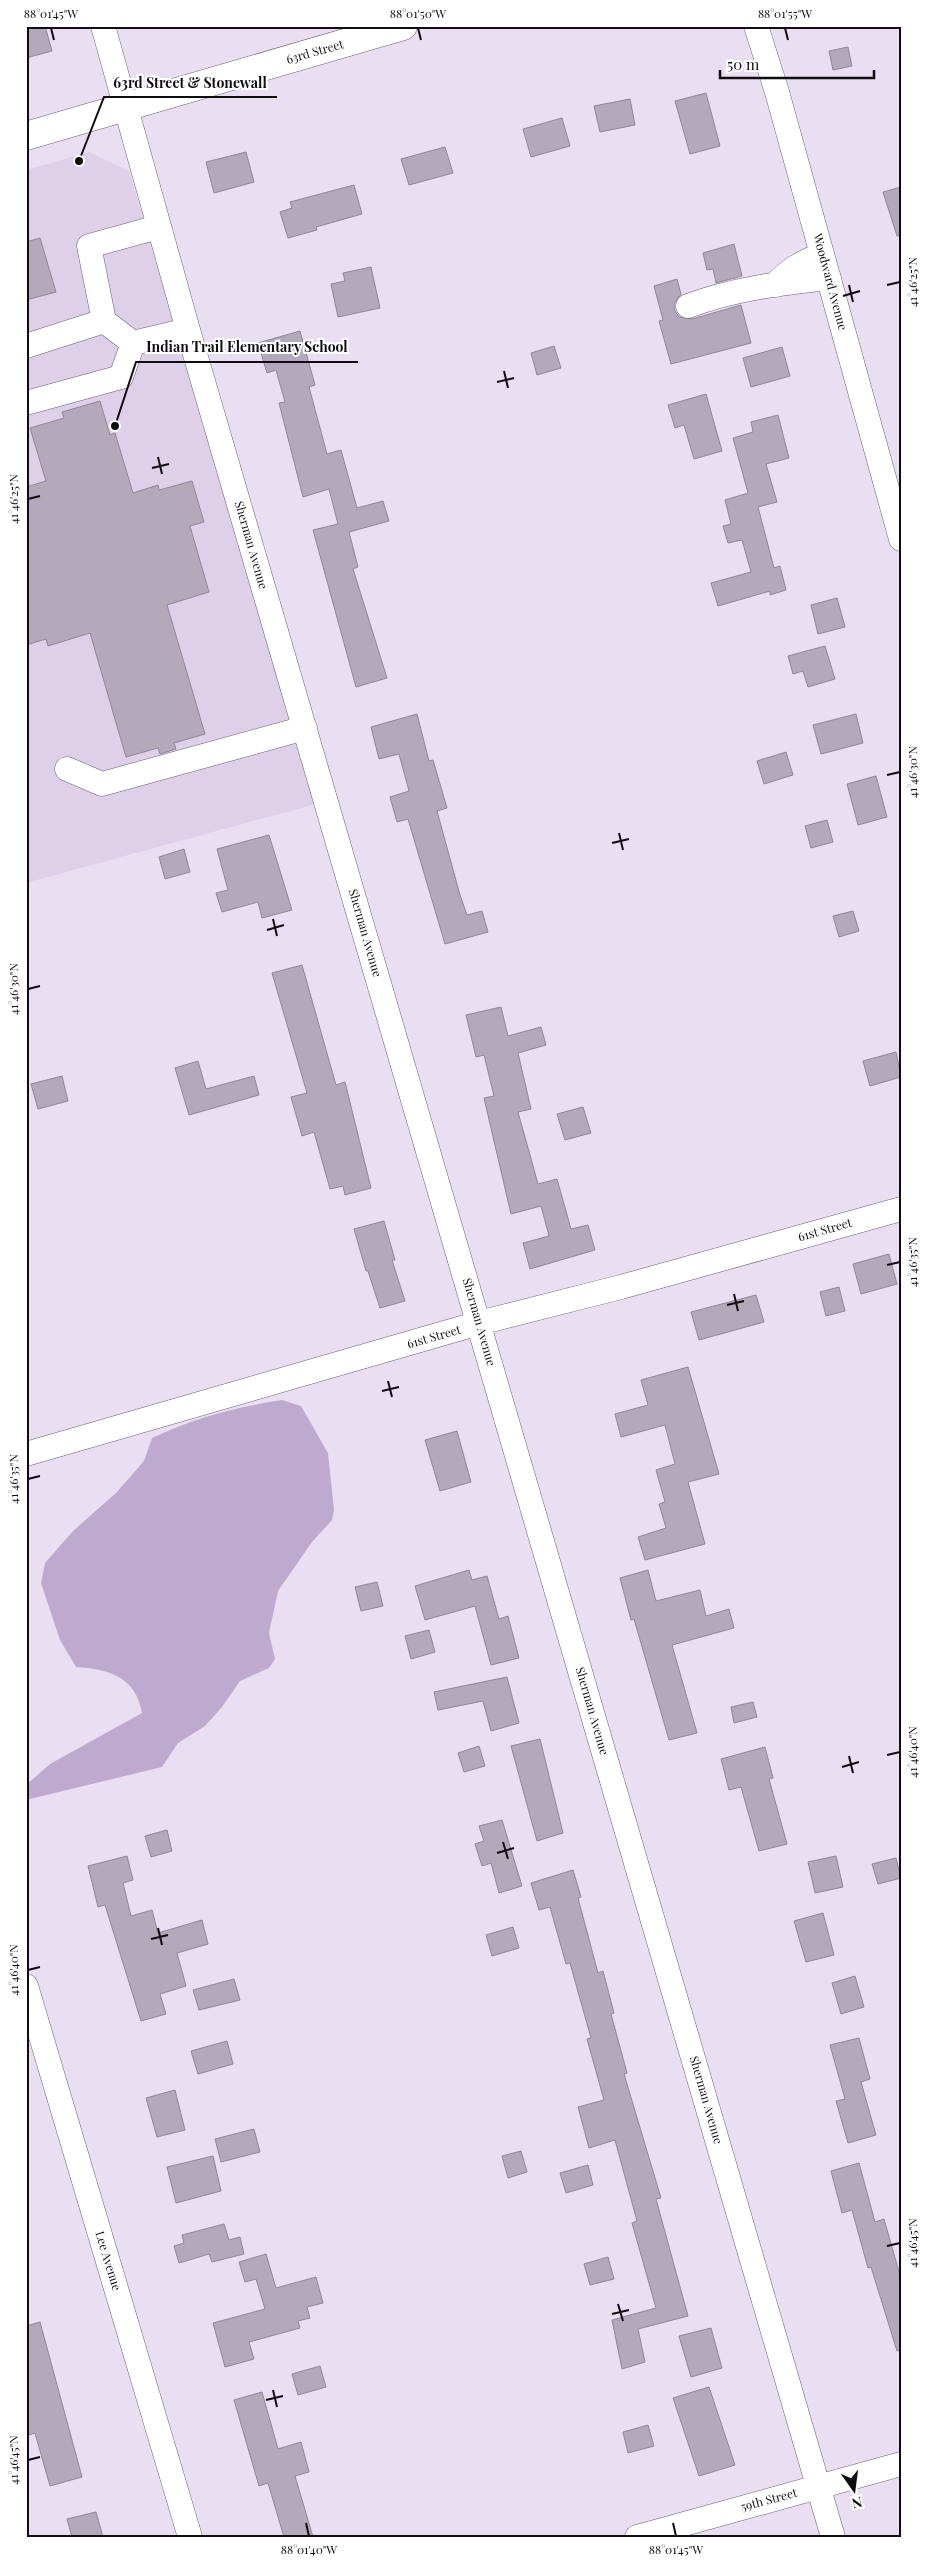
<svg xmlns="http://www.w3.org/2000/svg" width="927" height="2563" viewBox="0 0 927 2563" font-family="'Playfair Display',serif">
	<rect width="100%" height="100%" fill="#eadff2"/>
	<path fill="#dfd0ea" d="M89,152L129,171L316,804L26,883V170Z"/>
	<path fill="#bfaacf" d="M282,1400L301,1406L328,1453L334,1510L332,1520L312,1542L278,1591L269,1633L275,1659L269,1668L240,1681L222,1707L205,1726L178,1743L162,1767L26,1800V1785L50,1764L142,1713C136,1677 109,1669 76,1667L60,1640L41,1583L45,1563L73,1531L116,1493L144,1461L152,1438C194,1418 236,1407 282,1400Z"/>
	<path fill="#b3a9bb" stroke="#908698" d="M26,26H45L52,51L26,58Z
		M848,47L852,66L833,70L829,51Z
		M706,93L720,146L690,154L675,101Z
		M630,99L635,125L600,132L594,106Z
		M562,118L570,146L531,157L523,129Z
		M445,147L453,173L409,185L401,159Z
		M246,152L254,182L214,193L206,162Z
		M354,185L362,214L316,227L317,230L288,238L280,212L292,208L290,202Z
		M901,187V235L897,236L883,192Z
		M40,238L56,292L26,300V242Z
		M734,244L742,276L716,283L713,269L707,270L703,253Z
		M371,267L380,308L338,317L331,284L345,281L343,273Z
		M677,279L681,294L674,304L675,311L679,317L692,319L741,305L751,343L671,364L659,321L663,320L654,286Z
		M300,331L315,385L309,387L327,454L341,450L357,508L383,501L389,521L349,532L358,567L353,569L387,678L356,687L313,530L338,524L329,489L303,497L279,403L285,402L276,370L267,373L258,343Z
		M554,346L561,368L537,375L531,353Z
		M782,347L790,376L751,387L743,358Z
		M706,394L722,451L694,459L684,425L675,428L668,405Z
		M100,401L110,435L115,433L133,493L158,485L159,490L192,481L204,522L190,526L209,592L167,605L205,734L174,743L176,749L160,754L158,748L126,757L90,633L48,646L46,639L26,645V487L46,481L30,428L64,418L62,412Z
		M778,415L789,458L766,464L777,502L758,507L774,568L780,566L786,590L770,595V591L718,606L711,583L751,572L742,540L728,543L723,526L731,524L725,500L748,493L733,438L753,432L751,422Z
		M837,598L845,627L818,634L811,605Z
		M825,646L835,679L808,687L803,671L793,674L788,656Z
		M417,714L429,761L433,760L447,808L437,811L460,895L467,915L482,911L488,932L445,944L408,819L397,822L390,797L409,791L399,754L379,759L371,727Z
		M856,714L863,743L821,754L813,725Z
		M786,752L793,775L764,784L757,761Z
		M876,776L887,817L858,825L847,784Z
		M827,820L833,842L811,848L805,826Z
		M269,835L292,910L262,918L258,902L222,912L216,893L228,890L217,849Z
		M184,849L190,872L165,879L159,857Z
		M853,911L859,931L839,937L833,916Z
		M302,965L336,1085L345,1082L371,1188L345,1195L343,1186L330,1189L314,1132L302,1136L291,1097L307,1093L272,973Z
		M501,1007L508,1036L541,1027L546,1045L518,1053L531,1109L518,1112L538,1184L557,1179L571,1229L588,1225L595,1250L530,1269L523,1243L549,1236L541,1206L511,1214L484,1098L494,1096L484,1055L476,1057L466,1015Z
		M896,1052L901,1077L870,1086L863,1061Z
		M198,1061L206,1089L254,1076L259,1095L189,1115L175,1068Z
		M62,1076L68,1101L38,1109L31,1084Z
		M583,1107L591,1133L565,1140L557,1114Z
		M384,1221L395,1260H392L405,1301L380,1308L368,1271H366L354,1229Z
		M889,1254L897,1284L861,1294L853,1264Z
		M839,1287L845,1311L826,1316L820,1292Z
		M756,1295L764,1322L699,1340L691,1312Z
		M688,1367L719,1474L688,1482L705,1544L645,1560L638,1537L666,1528L659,1504L665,1502L656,1470L675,1464L665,1425L621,1437L615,1414L648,1405L641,1380Z
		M457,1431L471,1482L440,1491L425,1440Z
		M469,1570L472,1580L487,1576L499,1619L508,1616L519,1658L491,1665L475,1606L425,1620L415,1586Z
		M648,1570L656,1601L700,1590L706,1616L729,1609L734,1628L672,1645L697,1733L669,1740L634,1619L631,1620L620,1578Z
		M377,1582L383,1606L361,1611L355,1587Z
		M429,1630L435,1652L411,1659L405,1636Z
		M507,1677L519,1723L491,1731L483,1701L438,1710L434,1692Z
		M753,1702L757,1717L734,1723L731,1707Z
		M540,1739L563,1833L537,1841L511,1746Z
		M479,1746L485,1766L464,1772L458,1753Z
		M765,1747L773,1778L769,1779L787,1844L759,1851L741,1787L729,1790L721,1759Z
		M502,1820L522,1886L499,1893L491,1863L482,1866L475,1844L484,1841L479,1826Z
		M167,1830L172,1851L151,1857L145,1836Z
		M127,1856L133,1880L123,1883L131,1916L152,1910L158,1933L202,1920L208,1944L177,1953L186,1986L160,1994L166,2014L141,2021L105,1905L98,1907L88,1866Z
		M836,1856L843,1887L815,1893L808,1862Z
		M896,1858L901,1878L878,1884L872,1864Z
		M573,1870L581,1897L578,1898L598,1973L603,1971L614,2013L611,2014L627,2073L624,2074L661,2198L656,2199L688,2316L638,2329L645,2362L622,2369L612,2320L656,2308L632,2223L637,2221L615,2140L589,2148L578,2107L604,2100L587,2039L591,2038L570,1963L566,1964L550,1907L539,1910L531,1883Z
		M823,1913L834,1955L806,1962L794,1921Z
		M513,1927L519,1948L492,1956L486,1935Z
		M855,1976L864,2007L841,2014L832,1983Z
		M234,1979L240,2000L199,2010L193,1990Z
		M859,2038L870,2079L861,2082L876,2135L848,2143L836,2101L845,2099L830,2045Z
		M227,2041L233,2064L198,2074L191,2051Z
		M175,2090L185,2130L157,2137L146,2098Z
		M254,2129L260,2152L221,2162L215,2139Z
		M521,2151L527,2172L508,2178L502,2156Z
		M213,2156L221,2191L176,2203L167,2167Z
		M859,2163L875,2222L884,2219L901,2279V2350L897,2351L871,2267L868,2268L852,2210L842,2213L831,2171Z
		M588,2165L593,2185L566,2193L560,2173Z
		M224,2224L229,2240L240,2237L244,2254L212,2262L209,2254L179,2263L174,2246L184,2243L182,2235Z
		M266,2254L276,2288L316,2277L323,2303L307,2307L310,2318L298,2321L300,2328L249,2342L254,2359L225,2367L213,2323L265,2309L256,2279L245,2282L239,2262Z
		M608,2257L614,2279L590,2285L584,2264Z
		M40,2322L82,2477L50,2486L35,2433L26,2436V2326Z
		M711,2328L722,2368L691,2377L679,2336Z
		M320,2366L326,2387L298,2395L292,2374Z
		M709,2387L735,2465L699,2476L673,2398Z
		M262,2392L278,2449L301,2442L309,2472L295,2476L313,2537H284L268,2483L259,2486L234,2400Z
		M648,2425L654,2446L628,2453L623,2432Z
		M96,2512L103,2537H72L67,2519Z"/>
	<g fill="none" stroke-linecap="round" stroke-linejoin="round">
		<g stroke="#685f6f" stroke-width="25">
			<path id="minor" d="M103,26L188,330L833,2537
				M756,26L777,92L901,539
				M158,227L89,246L104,321L133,343L188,330
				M775,285C789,269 803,262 822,254
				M688,306C733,289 781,283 829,278
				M26,346L104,321
				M26,403L121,377L133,343
				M67,769L102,784L305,728
				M26,1454L479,1323L621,1287L901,1209
				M26,1986L190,2537
				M637,2537L901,2464"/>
		</g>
		<g stroke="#685f6f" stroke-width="29">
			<path id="major" d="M26,136L403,26"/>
		</g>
		<use href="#minor" stroke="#fff" stroke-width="24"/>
		<use href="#major" stroke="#fff" stroke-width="28"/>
	</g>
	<path fill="none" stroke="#100c12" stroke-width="2" d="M51,28L54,40M418,28L421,40M785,28L788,40M849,285L853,302M887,285L900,282M843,296L860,291M504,371L508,388M497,382L514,378M158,457L162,474M152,468L169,464M28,499L40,496M887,775L900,772M619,833L623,850M612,843L629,839M273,919L277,936M267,930L284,925M28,989L40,986M887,1265L900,1262M734,1294L738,1311M727,1305L744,1301M388,1381L392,1397M382,1391L399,1387M28,1479L40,1476M887,1755L900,1752M849,1756L853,1773M842,1767L859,1762M503,1842L508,1859M497,1853L514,1848M158,1928L162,1945M151,1939L168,1935M28,1970L40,1967M887,2246L900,2243M618,2304L623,2321M612,2314L629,2310M273,2390L277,2407M266,2400L283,2396M28,2460L40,2457M306,2523L309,2536M673,2523L676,2536"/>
	<g text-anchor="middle" stroke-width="4" stroke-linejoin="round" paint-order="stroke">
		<g font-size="12" fill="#100c12" stroke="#fff">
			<text transform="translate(315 52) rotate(-16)" y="4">63rd Street</text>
			<text transform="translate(830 282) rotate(75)" y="4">Woodward Avenue</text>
			<text transform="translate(251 545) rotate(74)" y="4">Sherman Avenue</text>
			<text transform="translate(365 933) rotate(74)" y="4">Sherman Avenue</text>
			<text transform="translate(825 1230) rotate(-16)" y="4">61st Street</text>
			<text transform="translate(479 1322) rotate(74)" y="4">Sherman Avenue</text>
			<text transform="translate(434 1337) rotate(-16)" y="4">61st Street</text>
			<text transform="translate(592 1711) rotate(74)" y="4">Sherman Avenue</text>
			<text transform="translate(706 2100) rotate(74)" y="4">Sherman Avenue</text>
			<text transform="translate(108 2261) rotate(73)" y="4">Lee Avenue</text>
			<text transform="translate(769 2500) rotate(-15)" y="4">59th Street</text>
		</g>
	</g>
	<path fill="none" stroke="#100c12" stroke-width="2" d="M79 161L104 97H277M115 426L136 362H358"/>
	<g fill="#100c12" stroke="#fff" stroke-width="2">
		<circle cx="79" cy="161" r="5"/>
		<circle cx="115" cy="426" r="5"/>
	</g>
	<g font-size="14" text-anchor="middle" font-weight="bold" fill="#100c12" stroke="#fff" stroke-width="4" stroke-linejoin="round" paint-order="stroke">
		<text x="190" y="88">63rd Street &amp; Stonewall</text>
		<text x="247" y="352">Indian Trail Elementary School</text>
	</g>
	<rect width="927" height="2563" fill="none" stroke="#ffffff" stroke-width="55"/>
	<g transform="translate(854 2490) rotate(166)" stroke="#ffffff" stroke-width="4" paint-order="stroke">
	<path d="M0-4L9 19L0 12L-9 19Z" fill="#100c12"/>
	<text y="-8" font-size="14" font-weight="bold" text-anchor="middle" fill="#100c12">N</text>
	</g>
	<path d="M720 70v8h154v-8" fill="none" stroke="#100c12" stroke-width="2.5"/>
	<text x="727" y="70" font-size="15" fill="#100c12" stroke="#ffffff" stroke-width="4" paint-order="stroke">50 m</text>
	<rect x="28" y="28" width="872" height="2508" fill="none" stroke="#100c12" stroke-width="2"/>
	<g font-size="12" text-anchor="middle" fill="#100c12">
		<text x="51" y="18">88°01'45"W</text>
		<text x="418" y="18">88°01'50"W</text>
		<text x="785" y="18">88°01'55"W</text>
		<text transform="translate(913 282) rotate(-90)" y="4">41°46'25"N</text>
		<text transform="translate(14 499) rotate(-90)" y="4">41°46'25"N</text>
		<text transform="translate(913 772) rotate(-90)" y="4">41°46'30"N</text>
		<text transform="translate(14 989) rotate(-90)" y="4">41°46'30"N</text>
		<text transform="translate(913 1262) rotate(-90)" y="4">41°46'35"N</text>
		<text transform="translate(14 1479) rotate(-90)" y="4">41°46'35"N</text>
		<text transform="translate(913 1752) rotate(-90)" y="4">41°46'40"N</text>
		<text transform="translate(14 1970) rotate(-90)" y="4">41°46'40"N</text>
		<text transform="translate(913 2243) rotate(-90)" y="4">41°46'45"N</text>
		<text transform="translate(14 2460) rotate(-90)" y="4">41°46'45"N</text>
		<text x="309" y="2554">88°01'40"W</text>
		<text x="676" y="2554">88°01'45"W</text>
	</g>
</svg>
